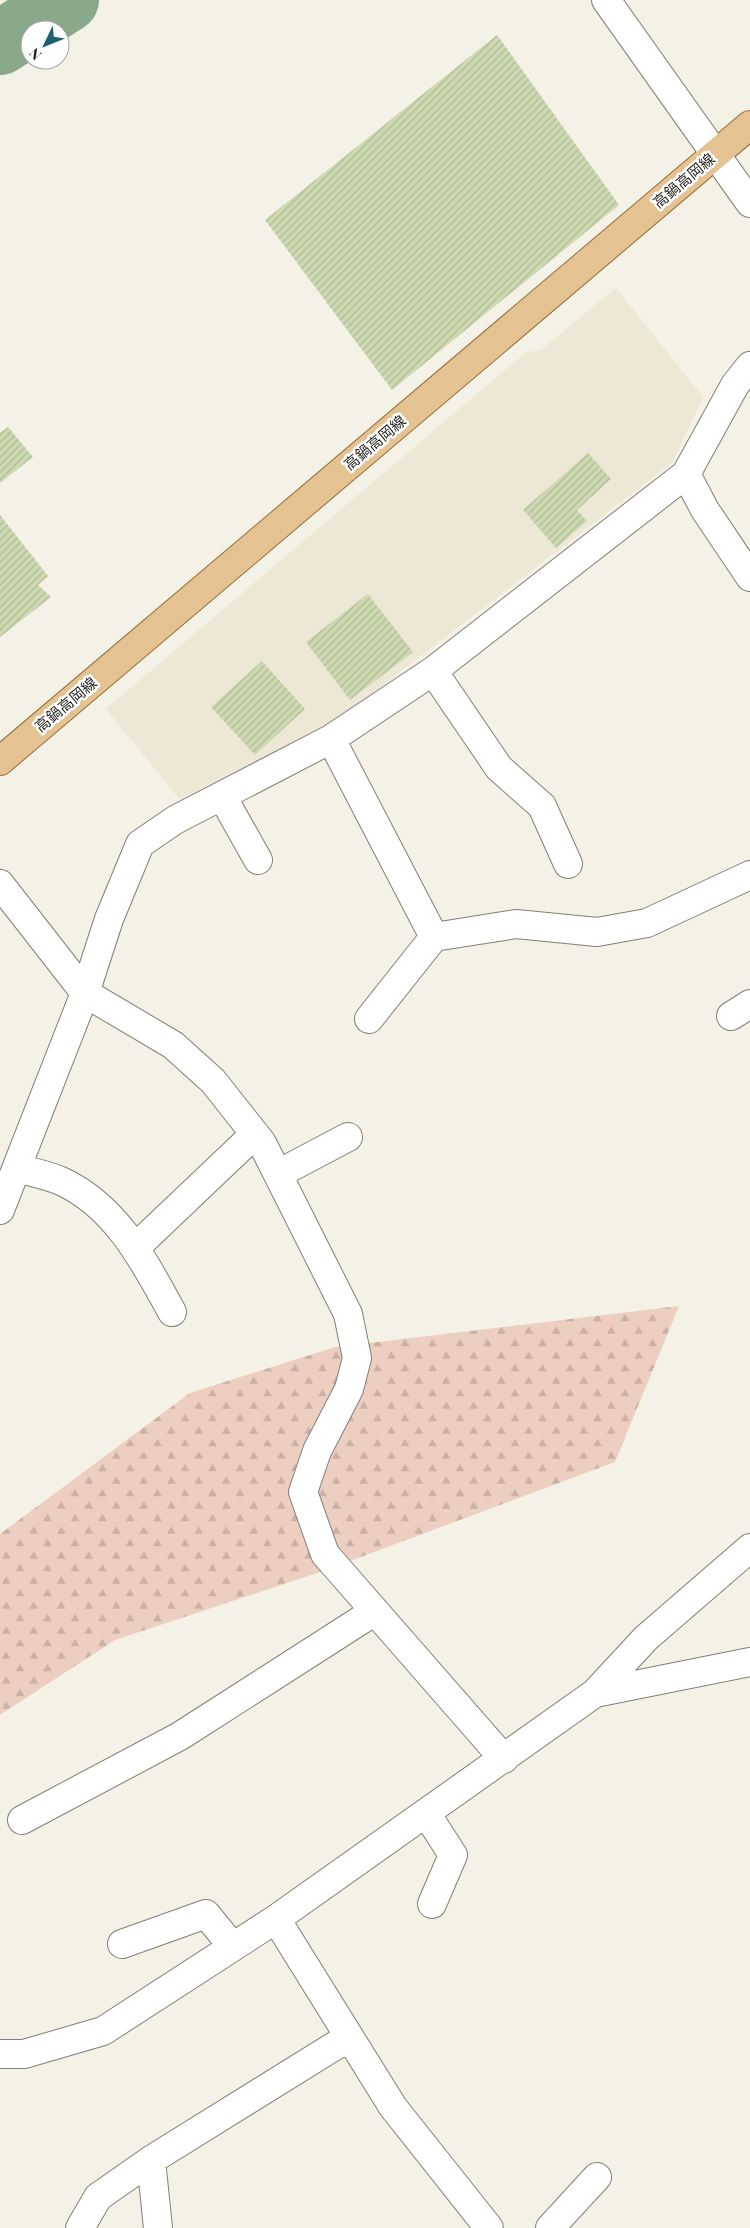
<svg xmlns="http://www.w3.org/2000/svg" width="750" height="2228" viewBox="0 0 750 2228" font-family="'Playfair Display','Noto Sans JP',serif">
	<defs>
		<pattern id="forest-firs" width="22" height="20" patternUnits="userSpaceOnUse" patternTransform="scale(1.25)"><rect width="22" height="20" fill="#eccfc0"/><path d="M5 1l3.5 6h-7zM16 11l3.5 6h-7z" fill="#cab1a4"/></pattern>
		<pattern id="building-hatch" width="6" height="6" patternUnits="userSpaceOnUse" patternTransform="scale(1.25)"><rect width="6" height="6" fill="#cdd9b0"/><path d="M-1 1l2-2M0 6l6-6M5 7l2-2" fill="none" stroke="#b0ba97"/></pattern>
	</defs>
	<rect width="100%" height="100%" fill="#f4f1e6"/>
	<path fill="#ece8d5" d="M616,288L703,397L672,463L336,721L180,800L106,709L525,353L542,349Z"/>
	<path fill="url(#forest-firs)" d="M679,1306L615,1462L323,1571L115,1640L0,1715V1534L190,1393L335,1347Z"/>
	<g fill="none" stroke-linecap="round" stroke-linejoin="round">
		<path stroke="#8aa98a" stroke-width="64" d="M0,43L67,0"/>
	</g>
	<path fill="url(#building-hatch)" d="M497,35L619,205L392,390L265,220Z
		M8,427L33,457L0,483V433Z
		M588,453L611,479L577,510L587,521L556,548L523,510Z
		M0,515L48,576L38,585L51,597L0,637Z
		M368,594L413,652L350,700L306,642Z
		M262,661L305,709L255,755L211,707Z"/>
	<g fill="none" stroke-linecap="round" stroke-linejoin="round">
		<g stroke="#827f75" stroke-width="30">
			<path id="minor" d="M606,0L750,203
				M686,474L705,510L750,577
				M433,671L499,768L542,806L568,864
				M331,739L434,937L516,924L597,932L647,923L750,875
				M222,796L258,860
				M0,884L85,993L173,1045L213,1081L262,1143L348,1314L357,1358L349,1389L317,1451L303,1492L325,1554L504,1759
				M731,1016L750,1004
				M369,1019L434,937
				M17,1168C31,1172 47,1175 61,1181C116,1206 144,1261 172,1312
				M278,1174L348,1137
				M0,1210L85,993L109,919L140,844L175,820L331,739L433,671L686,474L735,385L750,366
				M136,1247L255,1134
				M595,1693L750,1662
				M426,1813L453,1855L432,1904
				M22,1820L180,1736L375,1611
				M276,1919L393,2107L489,2228
				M122,1944L206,1914L233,1947
				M0,2054H24L103,2031L276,1919L595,1693L646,1638L750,1548
				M151,2160L158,2228
				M80,2228L98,2197L151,2160L349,2037
				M550,2228L597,2177"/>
		</g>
		<g stroke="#946e38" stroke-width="30">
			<path id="major" d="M0,761L750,125"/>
		</g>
		<use href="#minor" stroke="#fff" stroke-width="28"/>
		<use href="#major" stroke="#e5c292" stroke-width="28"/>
	</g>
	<g text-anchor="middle" stroke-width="5" stroke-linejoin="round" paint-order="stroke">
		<g font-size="15" fill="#1e1d19" stroke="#fff">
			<text transform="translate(684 181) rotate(-40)" y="5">高鍋高岡線</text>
			<text transform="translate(375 443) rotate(-40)" y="5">高鍋高岡線</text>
			<text transform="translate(66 705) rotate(-40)" y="5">高鍋高岡線</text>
		</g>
	</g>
	<g transform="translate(45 45) rotate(227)"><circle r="24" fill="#ffffff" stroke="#a5a5a3"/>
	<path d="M0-4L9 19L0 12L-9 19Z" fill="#1a6071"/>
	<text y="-8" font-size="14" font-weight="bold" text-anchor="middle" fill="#1e1d19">N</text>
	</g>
</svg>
